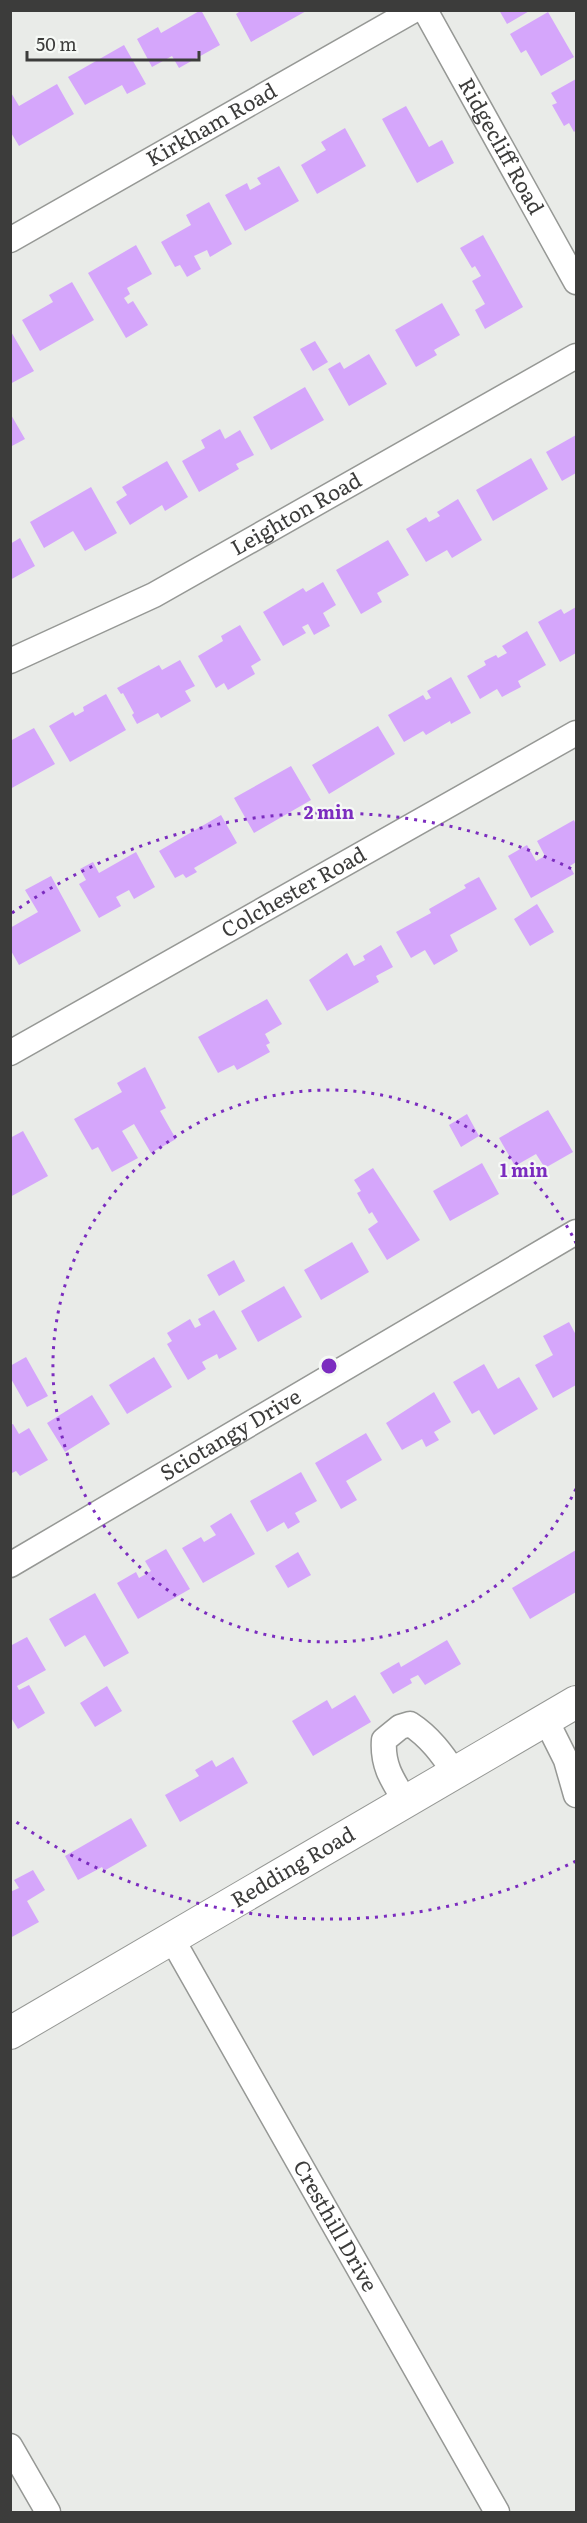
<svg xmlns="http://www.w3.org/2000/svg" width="587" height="2523" viewBox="0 0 587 2523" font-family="Literata,serif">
	<rect width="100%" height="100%" fill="#e9ebe8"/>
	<path fill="#d5a6fb" d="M201,10L220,45L179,68L172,56L152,67L137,39L158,27L161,33Z
		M242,10H308L251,42L236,14Z
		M499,10H531L507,24Z
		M548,12L574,57L541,76L526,50L521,53L510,34Z
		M124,45L146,84L127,94L122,85L85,105L68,77Z
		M576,79V130L574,132L569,123L564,126L552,105L557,103L551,93Z
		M57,84L74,114L19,146L10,131V91L19,106Z
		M406,106L429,147L442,140L454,163L417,183L382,119Z
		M345,128L366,166L317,194L301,165L326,150L321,142Z
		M279,166L299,201L245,231L225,195L247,183L250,190L261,184L257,178Z
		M209,202L232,244L210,257L207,250L194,256L201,269L187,277L180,265L175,267L161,242L191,225L186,215Z
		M483,235L523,307L485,329L475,310L485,304L472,281L481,276L475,266L472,268L460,248Z
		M136,245L152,274L127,288L130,294L124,298L128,304L133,301L148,325L126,338L88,273Z
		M72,282L94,320L40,351L22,320L53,302L49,295Z
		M442,303L460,335L434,350L437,355L416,367L395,330Z
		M10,330L34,371L10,384Z
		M315,341L328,362L313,371L300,349Z
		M369,354L387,384L349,406L328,369L340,362L344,369Z
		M305,387L324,420L271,450L253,417Z
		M10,413L25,439L10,447Z
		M220,429L225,439L240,430L254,455L236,464L239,469L199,492L182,461L205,448L201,440Z
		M576,435V473L562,481L546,452Z
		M531,458L548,489L493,521L476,490Z
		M167,461L188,497L165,511L162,505L130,525L116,502L127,495L122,487Z
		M91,487L117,533L85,551L73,531L44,548L30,522Z
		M458,499L482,540L452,558L447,550L426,562L406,529L426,517L429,522L440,516L437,512Z
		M20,538L35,566L10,580V544Z
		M388,540L409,575L377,593L382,602L361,614L336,570Z
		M323,582L336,605L323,613L330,626L314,635L308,624L302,627L306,633L283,646L263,612L303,588L306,592Z
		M576,607V653L560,662L538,622L561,609L564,614Z
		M240,625L261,660L251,666L255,674L228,690L224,683L216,688L198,656L223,641L221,636Z
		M527,631L546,665L518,681L521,687L502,697L497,689L480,699L467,676L486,665L484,661L496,655L498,658L507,653L502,646Z
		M180,660L195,686L185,691L191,701L161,718L158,713L137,724L132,715L134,713L123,693L121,694L117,688L159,665L162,670Z
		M451,677L471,713L451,724L450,721L426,735L423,731L404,742L388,715L423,695L426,700L431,698L427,691Z
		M106,694L126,730L70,762L49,726L73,712L75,716L84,711L83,707Z
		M378,726L395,754L329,794L312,765Z
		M34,728L55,764L10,789V741Z
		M291,766L311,800L254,833L234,798Z
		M221,815L237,843L194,868L197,872L186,878L183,874L175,878L159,851Z
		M574,820L576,825V862L570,866L574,874L531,898L508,856L527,845L536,861L545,856L537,841Z
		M136,852L155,887L134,899L129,890L116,897L121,906L99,918L79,884L86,880L80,869L93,862L99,873Z
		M51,876L81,931L19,965L10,949V928L38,912L25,890Z
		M479,877L497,909L450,935L458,951L434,965L425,950L411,958L396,932L431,913L429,909L466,888L464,885Z
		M537,904L554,932L530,946L514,919Z
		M381,945L393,967L376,976L379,982L327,1011L309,980L347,953L354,966L365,960L363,956Z
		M267,999L282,1024L265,1034L270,1043L266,1045L270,1052L237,1070L234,1065L218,1073L198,1037Z
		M145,1067L166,1108L160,1111L176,1139L151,1153L134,1124L122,1131L138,1158L112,1172L98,1147L92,1150L74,1119L122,1092L117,1083Z
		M548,1110L573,1152L545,1168L536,1154L515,1166L499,1138Z
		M467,1114L479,1136L461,1147L449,1125Z
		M23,1131L48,1176L10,1197V1138Z
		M482,1163L499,1194L450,1221L433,1191Z
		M373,1168L420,1240L387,1260L368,1229L378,1222L372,1212L369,1214L357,1193L361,1191L354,1180Z
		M352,1242L369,1272L321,1300L304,1270Z
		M234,1260L245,1281L219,1296L207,1275Z
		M284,1286L302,1317L258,1342L241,1311Z
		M214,1310L237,1349L219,1359L217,1354L202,1362L206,1369L188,1380L167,1344L172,1341L167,1333L190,1319L195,1328L201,1325L198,1319Z
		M569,1322L576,1335V1385L553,1398L535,1365L553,1355L543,1336Z
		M26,1357L48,1396L27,1407L10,1377V1366Z
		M154,1357L172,1387L127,1414L109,1385Z
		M484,1364L498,1389L519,1377L538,1409L494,1435L479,1410L472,1414L453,1382Z
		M434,1392L451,1422L434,1432L439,1440L426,1447L422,1439L402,1450L386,1423Z
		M92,1395L110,1424L65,1452L47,1423Z
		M13,1424L19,1434L29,1428L48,1460L20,1476L16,1471L10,1474V1425Z
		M366,1433L382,1460L346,1481L357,1500L341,1509L315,1463Z
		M301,1472L317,1501L295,1513L300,1522L288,1529L284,1522L267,1532L250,1501Z
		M231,1513L255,1554L203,1583L182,1548L201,1537L204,1542L216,1535L210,1526Z
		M166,1549L190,1589L138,1619L117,1583L136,1572L139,1578L151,1571L145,1561Z
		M576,1550V1592L530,1619L512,1588Z
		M298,1552L311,1575L288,1588L275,1566Z
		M95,1593L129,1653L104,1667L85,1635L65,1647L49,1619Z
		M27,1637L46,1670L17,1686L19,1690L29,1685L45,1713L18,1729L10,1716V1646Z
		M447,1640L461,1664L425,1685L418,1675L410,1679L412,1683L393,1694L380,1673L399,1662L401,1667Z
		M107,1686L122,1711L95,1727L80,1703Z
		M355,1695L371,1722L313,1756L292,1721L327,1700L332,1709Z
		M233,1757L248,1783L180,1822L165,1795L199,1776L195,1770L212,1760L216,1767Z
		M131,1818L147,1846L104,1871L102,1867L78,1880L65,1856Z
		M33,1870L45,1890L27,1901L39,1922L10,1938V1892L19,1888L14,1880Z"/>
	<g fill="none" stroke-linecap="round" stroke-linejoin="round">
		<g stroke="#969895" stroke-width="27">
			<g id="minor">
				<path id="s1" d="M425,10L576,282"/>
				<path id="s2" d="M10,240L414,10"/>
				<path id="s3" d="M10,661L154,595L576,356"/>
				<path id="s4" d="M10,1053L576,733"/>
				<path id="s5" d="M10,1565L576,1232"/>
				<path d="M546,1720L566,1760L576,1795"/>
				<path d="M406,1802C393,1781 382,1766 384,1740L400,1727L410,1724C430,1737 442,1754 455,1773"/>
				<path id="s6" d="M172,1939L497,2512"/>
				<path d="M10,2446L48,2512"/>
			</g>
		</g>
		<g stroke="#969895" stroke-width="34">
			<g id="major">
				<path id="s7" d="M10,2033L576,1702"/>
			</g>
		</g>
		<use href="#minor" stroke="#fff" stroke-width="24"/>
		<use href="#major" stroke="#fff" stroke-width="32"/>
	</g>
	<g fill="none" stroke="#7b2cbf" stroke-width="3" stroke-dasharray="3 6">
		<path d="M576 1489A276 276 0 1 1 576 1243"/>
		<path d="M576 1861A553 553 0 0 1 12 1819M12 913A553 553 0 0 1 576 871"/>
	</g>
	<g text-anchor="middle" stroke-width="4.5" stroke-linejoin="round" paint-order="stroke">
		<g font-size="21" fill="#3c3c3b" stroke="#f6f9f6">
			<text dy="7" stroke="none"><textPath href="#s2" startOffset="232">Kirkham Road</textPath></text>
			<text dy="7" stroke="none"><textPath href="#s1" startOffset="156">Ridgecliff Road</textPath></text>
			<text dy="7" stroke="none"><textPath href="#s3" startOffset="322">Leighton Road</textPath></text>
			<text dy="7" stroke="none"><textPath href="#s4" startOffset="326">Colchester Road</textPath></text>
			<text dy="7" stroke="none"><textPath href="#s5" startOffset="256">Sciotangy Drive</textPath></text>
			<text dy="7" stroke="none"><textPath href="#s7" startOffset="328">Redding Road</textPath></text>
			<text dy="7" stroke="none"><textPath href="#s6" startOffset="330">Cresthill Drive</textPath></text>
		</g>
	</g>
	<circle cx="329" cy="1366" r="9" fill="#7b2cbf" stroke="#f6f9f6" stroke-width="3"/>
	<g font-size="18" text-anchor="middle" font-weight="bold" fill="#7b2cbf" stroke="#f6f9f6" stroke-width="4.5" stroke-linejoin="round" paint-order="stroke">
		<text x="329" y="819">2 min</text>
		<text x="524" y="1177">1 min</text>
	</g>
	<rect width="587" height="2523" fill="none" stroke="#3c3c3b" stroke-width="24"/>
	<path d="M27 51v9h172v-9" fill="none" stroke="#3c3c3b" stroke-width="3"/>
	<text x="36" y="51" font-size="18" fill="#3c3c3b" stroke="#f6f9f6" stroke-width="4.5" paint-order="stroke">50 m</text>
</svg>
